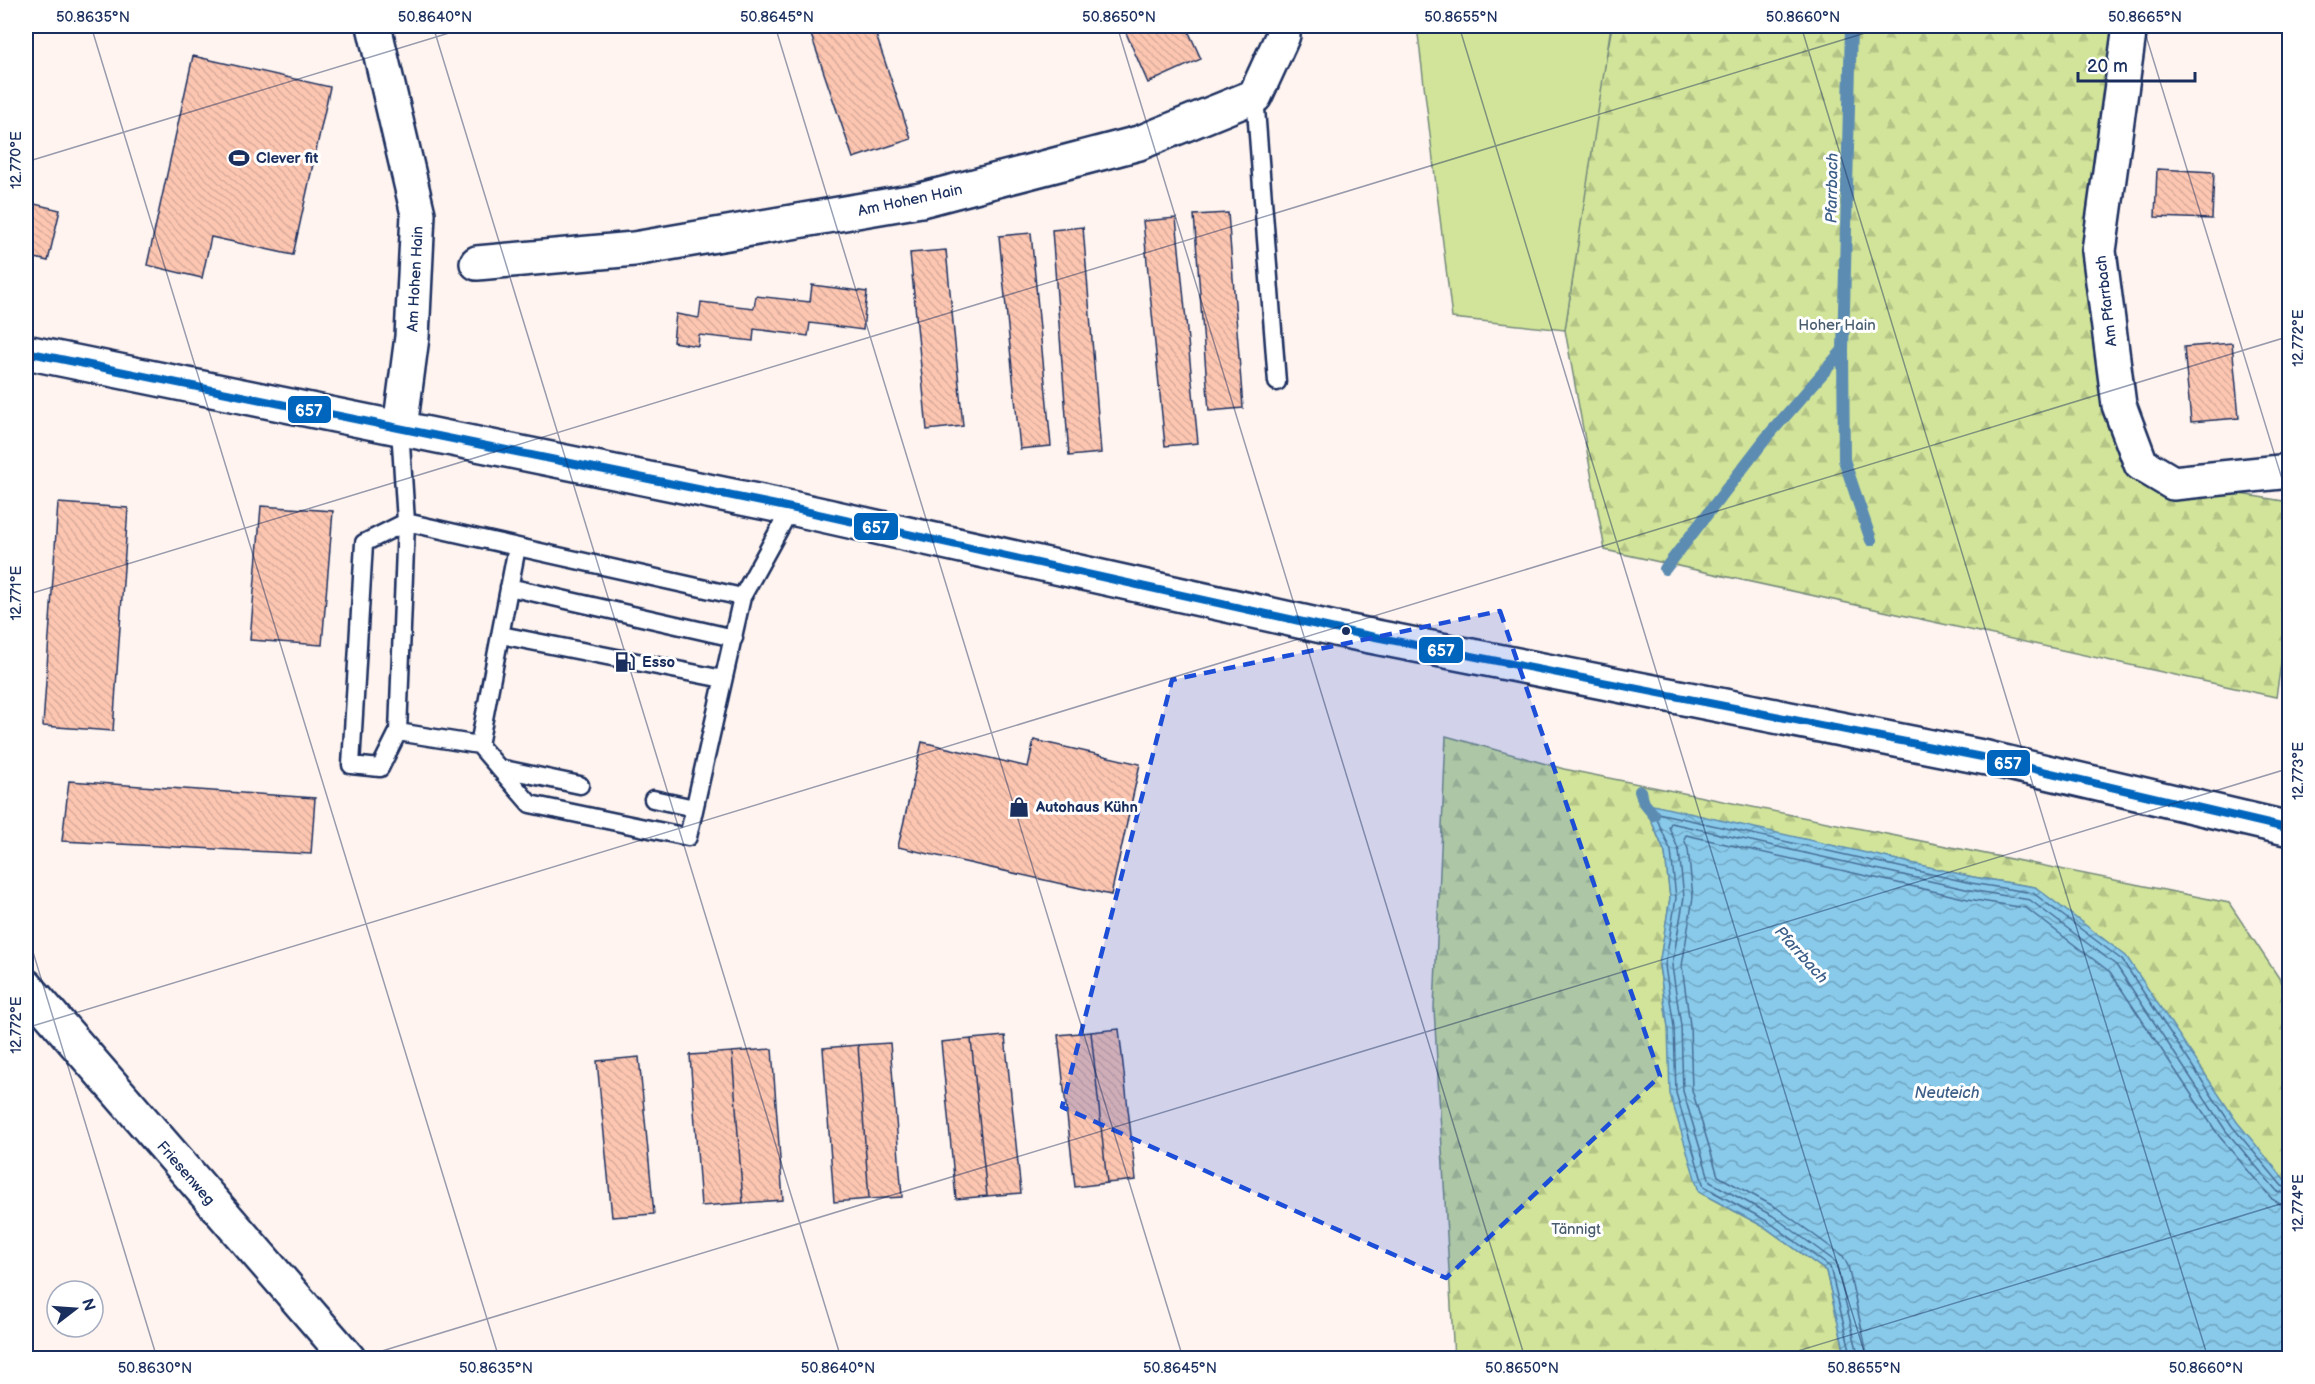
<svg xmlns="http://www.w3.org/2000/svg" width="2315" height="1384" viewBox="0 0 2315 1384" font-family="'Balsamiq Sans',sans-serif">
	<defs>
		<pattern id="forest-firs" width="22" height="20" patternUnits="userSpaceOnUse" patternTransform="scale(1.5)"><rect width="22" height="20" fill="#d1e499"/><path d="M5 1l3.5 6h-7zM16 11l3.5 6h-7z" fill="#b3c486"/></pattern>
		<pattern id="water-waves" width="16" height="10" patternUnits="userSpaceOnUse" patternTransform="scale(1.5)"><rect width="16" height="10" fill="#89caea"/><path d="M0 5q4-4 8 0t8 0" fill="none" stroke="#6fa4c1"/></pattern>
		<pattern id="building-back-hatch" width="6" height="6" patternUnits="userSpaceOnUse" patternTransform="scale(1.5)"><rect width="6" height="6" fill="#fdc6b1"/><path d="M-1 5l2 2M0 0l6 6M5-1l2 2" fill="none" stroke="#d8aa9b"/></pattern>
	</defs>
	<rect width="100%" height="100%" fill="#fff4ef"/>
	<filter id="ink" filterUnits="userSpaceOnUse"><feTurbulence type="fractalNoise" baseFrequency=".0167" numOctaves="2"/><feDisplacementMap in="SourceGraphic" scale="12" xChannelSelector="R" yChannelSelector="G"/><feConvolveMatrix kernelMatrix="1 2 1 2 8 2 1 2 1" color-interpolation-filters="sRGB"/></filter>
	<g filter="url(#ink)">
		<path fill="url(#forest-firs)" stroke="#768a7c" stroke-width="1.5" d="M1612,26H2130L2099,251L2119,405L2173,483L2289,502L2290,604L2276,697L1605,550L1565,330L1600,91Z
			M1446,736L1564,769L2229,903L2289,993V1185L2035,887L1973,877L1644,804L1665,853L1670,898L1659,966L1668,1027L1699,1192L1766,1228L1826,1271L1846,1358H1454L1434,1008Z"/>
		<path fill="#d1e499" stroke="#768a7c" stroke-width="1.5" d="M1417,26H1611L1565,330L1452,318Z"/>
		<path fill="url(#water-waves)" stroke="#5d8cb2" stroke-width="1.5" d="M1644,803L1973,877L2035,887L2126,956L2237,1122L2289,1185V1358H1846L1826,1271L1766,1228L1699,1192L1670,1094L1668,1027L1659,965L1670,898L1665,853Z"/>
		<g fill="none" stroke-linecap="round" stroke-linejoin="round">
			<path stroke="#476d96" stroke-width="1.5" d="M1852,1358L1830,1267L1769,1222L1704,1187L1676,1093L1674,1027L1665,966L1676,898L1671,851L1656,817L1658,813L1971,883L2033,893L2122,960L2232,1126L2282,1186L2290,1189
				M1859,1358L1836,1262L1773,1216L1710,1182L1683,1091L1681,1026L1672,966L1684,897L1679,851L1669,827L1671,823L1970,890L2030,900L2116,965L2226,1131L2277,1191L2290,1196
				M1868,1358L1848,1266L1843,1256L1777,1208L1718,1176L1692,1090L1690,1025L1682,966L1693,897L1688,849L1684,839L1686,835L1968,899L2026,908L2110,972L2219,1136L2272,1199L2280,1204L2290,1205"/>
			<path stroke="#5d8cb2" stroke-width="12" d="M1851,26L1843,350L1844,460L1871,540
				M1665,569L1766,438L1843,350
				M1640,791L1644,803L1654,815"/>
		</g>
		<path fill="url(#building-back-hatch)" stroke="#1b2f5e" stroke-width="1.5" d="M808,26H873L911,139L853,158Z
			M1123,26H1186L1201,59L1148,83Z
			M193,56L330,87L293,255L211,237L202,278L147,265Z
			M2157,169L2214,172L2212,219L2155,217Z
			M26,202L60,210L48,261L26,256Z
			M1228,213L1243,408L1209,411L1194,215Z
			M1176,218L1198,443L1165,446L1143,221Z
			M1083,227L1101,453L1069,456L1052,230Z
			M1031,233L1051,446L1020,449L999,236Z
			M946,250L963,426L927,430L910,253Z
			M812,285L867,292L863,330L810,323L808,336L754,329L753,341L699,335L698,346L673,342L676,314L699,318L701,302L754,308L756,296L810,302Z
			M2232,343L2239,418L2191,422L2184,347Z
			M58,503L128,508L113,731L43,726Z
			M261,506L333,511L322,645L250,640Z
			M1034,740L1140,764L1111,895L898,847L922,742L1028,767Z
			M69,781L315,798L311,854L62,841Z
			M1119,1029L1136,1180L1107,1183L1091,1032Z
			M1091,1032L1107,1183L1075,1187L1058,1035Z
			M1005,1036L1021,1193L987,1196L971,1039Z
			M971,1039L987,1196L956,1199L941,1042Z
			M890,1043L902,1197L869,1199L858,1045Z
			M858,1045L869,1199L834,1202L823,1048Z
			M772,1049L783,1200L743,1203L732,1052Z
			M732,1052L743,1203L701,1206L690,1055Z
			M639,1057L654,1214L612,1217L597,1061Z"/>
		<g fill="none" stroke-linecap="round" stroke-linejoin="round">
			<g stroke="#1b2f5e" stroke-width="21">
				<path id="service" d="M1255,96L1277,382
					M400,428L406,522L398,732L380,768L351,765L364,543L406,522L742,597
					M509,587L734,638
					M501,635L723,679
					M398,732L479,745L530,804L688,837L742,597L791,508
					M479,745L517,547
					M499,768L580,785
					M653,799L694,808"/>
			</g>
			<g stroke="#1b2f5e" stroke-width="38">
				<path id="minor" d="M374,26L418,214L412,337L400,428
					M2130,26L2099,251L2119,405L2141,464L2173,483L2290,471
					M477,263L634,249L921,200L1139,143L1255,96L1283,35L1282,26
					M26,986L348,1358"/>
			</g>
			<g stroke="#1b2f5e" stroke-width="38">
				<path id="secondary" d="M26,352L791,508L1335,629L1987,758L2290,829"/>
			</g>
			<use href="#service" stroke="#fff" stroke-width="16"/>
			<use href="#minor" stroke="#fff" stroke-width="33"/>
			<use href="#secondary" stroke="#fff" stroke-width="33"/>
			<g stroke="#fff" stroke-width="12">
				<path id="bus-1" d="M26,352L791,508L1335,629L1987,758L2290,829"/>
			</g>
			<use href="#bus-1" stroke="#0065bd" stroke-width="8"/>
		</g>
	</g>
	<path fill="#1d4ed8" fill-opacity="0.2" stroke="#1d4ed8" stroke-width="4.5" stroke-dasharray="12 8" stroke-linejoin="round" d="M1500,611L1660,1076L1446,1278L1062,1107L1172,680Z"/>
	<path fill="none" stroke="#1b2f5e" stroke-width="1.5" stroke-opacity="0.45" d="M91,26L499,1358M433,26L841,1358M775,26L1183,1358M1117,26L1525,1358M1459,26L1866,1358M1801,26L2208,1358M2143,26L2290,505M26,162L472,26M26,595L1888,26M26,929L157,1358M26,1028L2290,336M359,1358L2290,768M1775,1358L2290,1201"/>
	<defs>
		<g id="stadium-bare" transform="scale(1.62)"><path d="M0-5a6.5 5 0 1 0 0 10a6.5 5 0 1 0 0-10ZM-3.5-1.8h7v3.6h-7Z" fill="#1b2f5e" stroke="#fff" stroke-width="2.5" paint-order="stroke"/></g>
		<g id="fuel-bare" transform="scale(1.62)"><path d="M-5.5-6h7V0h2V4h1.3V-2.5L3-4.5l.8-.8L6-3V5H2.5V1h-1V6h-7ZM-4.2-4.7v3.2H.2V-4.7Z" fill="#1b2f5e" stroke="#fff" stroke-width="2.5" paint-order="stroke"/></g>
		<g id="shop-bare" transform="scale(1.62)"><path d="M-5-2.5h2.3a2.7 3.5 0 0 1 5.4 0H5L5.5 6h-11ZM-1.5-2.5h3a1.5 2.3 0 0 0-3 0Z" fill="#1b2f5e" stroke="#fff" stroke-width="2.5" paint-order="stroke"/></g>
	</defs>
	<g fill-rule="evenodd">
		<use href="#stadium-bare" x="239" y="158"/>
		<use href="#fuel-bare" x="625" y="662"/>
		<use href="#shop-bare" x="1019" y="807"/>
	</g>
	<circle fill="#1b2f5e" stroke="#fff" stroke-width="2" cx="1346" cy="631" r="5"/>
	<g text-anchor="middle" stroke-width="6" stroke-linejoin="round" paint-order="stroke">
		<g font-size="15" font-weight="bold" fill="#1b2f5e" stroke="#fff" text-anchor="start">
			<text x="256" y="163">Clever fit</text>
			<text x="642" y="667">Esso</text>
			<text x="1036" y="812">Autohaus Kühn</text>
		</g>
		<g font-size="15" fill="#1b2f5e" stroke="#fff">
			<text transform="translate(910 200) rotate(-12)" y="5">Am Hohen Hain</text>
			<text transform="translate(415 279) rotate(-87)" y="5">Am Hohen Hain</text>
			<text transform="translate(2106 301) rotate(-97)" y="5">Am Pfarrbach</text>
			<text transform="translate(186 1173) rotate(49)" y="5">Friesenweg</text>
		</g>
		<g font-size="15" fill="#485c6d" stroke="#fff">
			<text x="1837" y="330">Hoher Hain</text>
			<text x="1576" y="1234">Tännigt</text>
		</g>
		<g font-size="16" font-style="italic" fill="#3c5e88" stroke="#fff">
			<text transform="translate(1831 188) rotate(-89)" y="6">Pfarrbach</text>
			<text transform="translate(1802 954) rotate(48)" y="6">Pfarrbach</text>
			<text x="1947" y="1098">Neuteich</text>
		</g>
	</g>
	<g stroke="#fff" stroke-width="2">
		<rect x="287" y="395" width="45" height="29" rx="6" fill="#0065bd"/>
		<rect x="853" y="512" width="46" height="29" rx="6" fill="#0065bd"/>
		<rect x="1418" y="636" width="46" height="28" rx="6" fill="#0065bd"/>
		<rect x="1986" y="749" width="45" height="28" rx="6" fill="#0065bd"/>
	</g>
	<g font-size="16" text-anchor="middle" font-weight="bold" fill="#fff">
		<text x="309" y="416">657</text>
		<text x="876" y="533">657</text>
		<text x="1441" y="656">657</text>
		<text x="2008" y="769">657</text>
	</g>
	<rect width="2315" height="1384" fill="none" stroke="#fff" stroke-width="66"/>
	<g transform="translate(75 1309) rotate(73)"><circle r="28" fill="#ffffff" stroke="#a4acbf" stroke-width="1.5"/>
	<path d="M0-4.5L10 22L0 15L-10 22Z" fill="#1b2f5e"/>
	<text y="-9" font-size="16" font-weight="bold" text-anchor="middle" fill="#1b2f5e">N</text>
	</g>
	<path d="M2078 72v9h117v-9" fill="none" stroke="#1b2f5e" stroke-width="3"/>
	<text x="2087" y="72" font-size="18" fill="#1b2f5e" stroke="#ffffff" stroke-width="4.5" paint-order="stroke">20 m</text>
	<rect x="33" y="33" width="2249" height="1318" fill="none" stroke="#1b2f5e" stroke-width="2"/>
	<g font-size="15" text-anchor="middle" fill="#1b2f5e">
		<text x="93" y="22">50.8635°N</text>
		<text x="435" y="22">50.8640°N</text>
		<text x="777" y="22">50.8645°N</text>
		<text x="1119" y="22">50.8650°N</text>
		<text x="1461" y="22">50.8655°N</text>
		<text x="1803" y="22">50.8660°N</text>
		<text x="2145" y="22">50.8665°N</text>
		<text transform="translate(16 160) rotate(-90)" y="5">12.770°E</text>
		<text transform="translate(2298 338) rotate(-90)" y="5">12.772°E</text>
		<text transform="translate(16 593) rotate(-90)" y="5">12.771°E</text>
		<text transform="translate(2298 771) rotate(-90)" y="5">12.773°E</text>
		<text transform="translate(16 1025) rotate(-90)" y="5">12.772°E</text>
		<text transform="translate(2298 1203) rotate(-90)" y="5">12.774°E</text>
		<text x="155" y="1373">50.8630°N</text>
		<text x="496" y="1373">50.8635°N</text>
		<text x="838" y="1373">50.8640°N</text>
		<text x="1180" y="1373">50.8645°N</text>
		<text x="1522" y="1373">50.8650°N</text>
		<text x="1864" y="1373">50.8655°N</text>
		<text x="2206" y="1373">50.8660°N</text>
	</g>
</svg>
